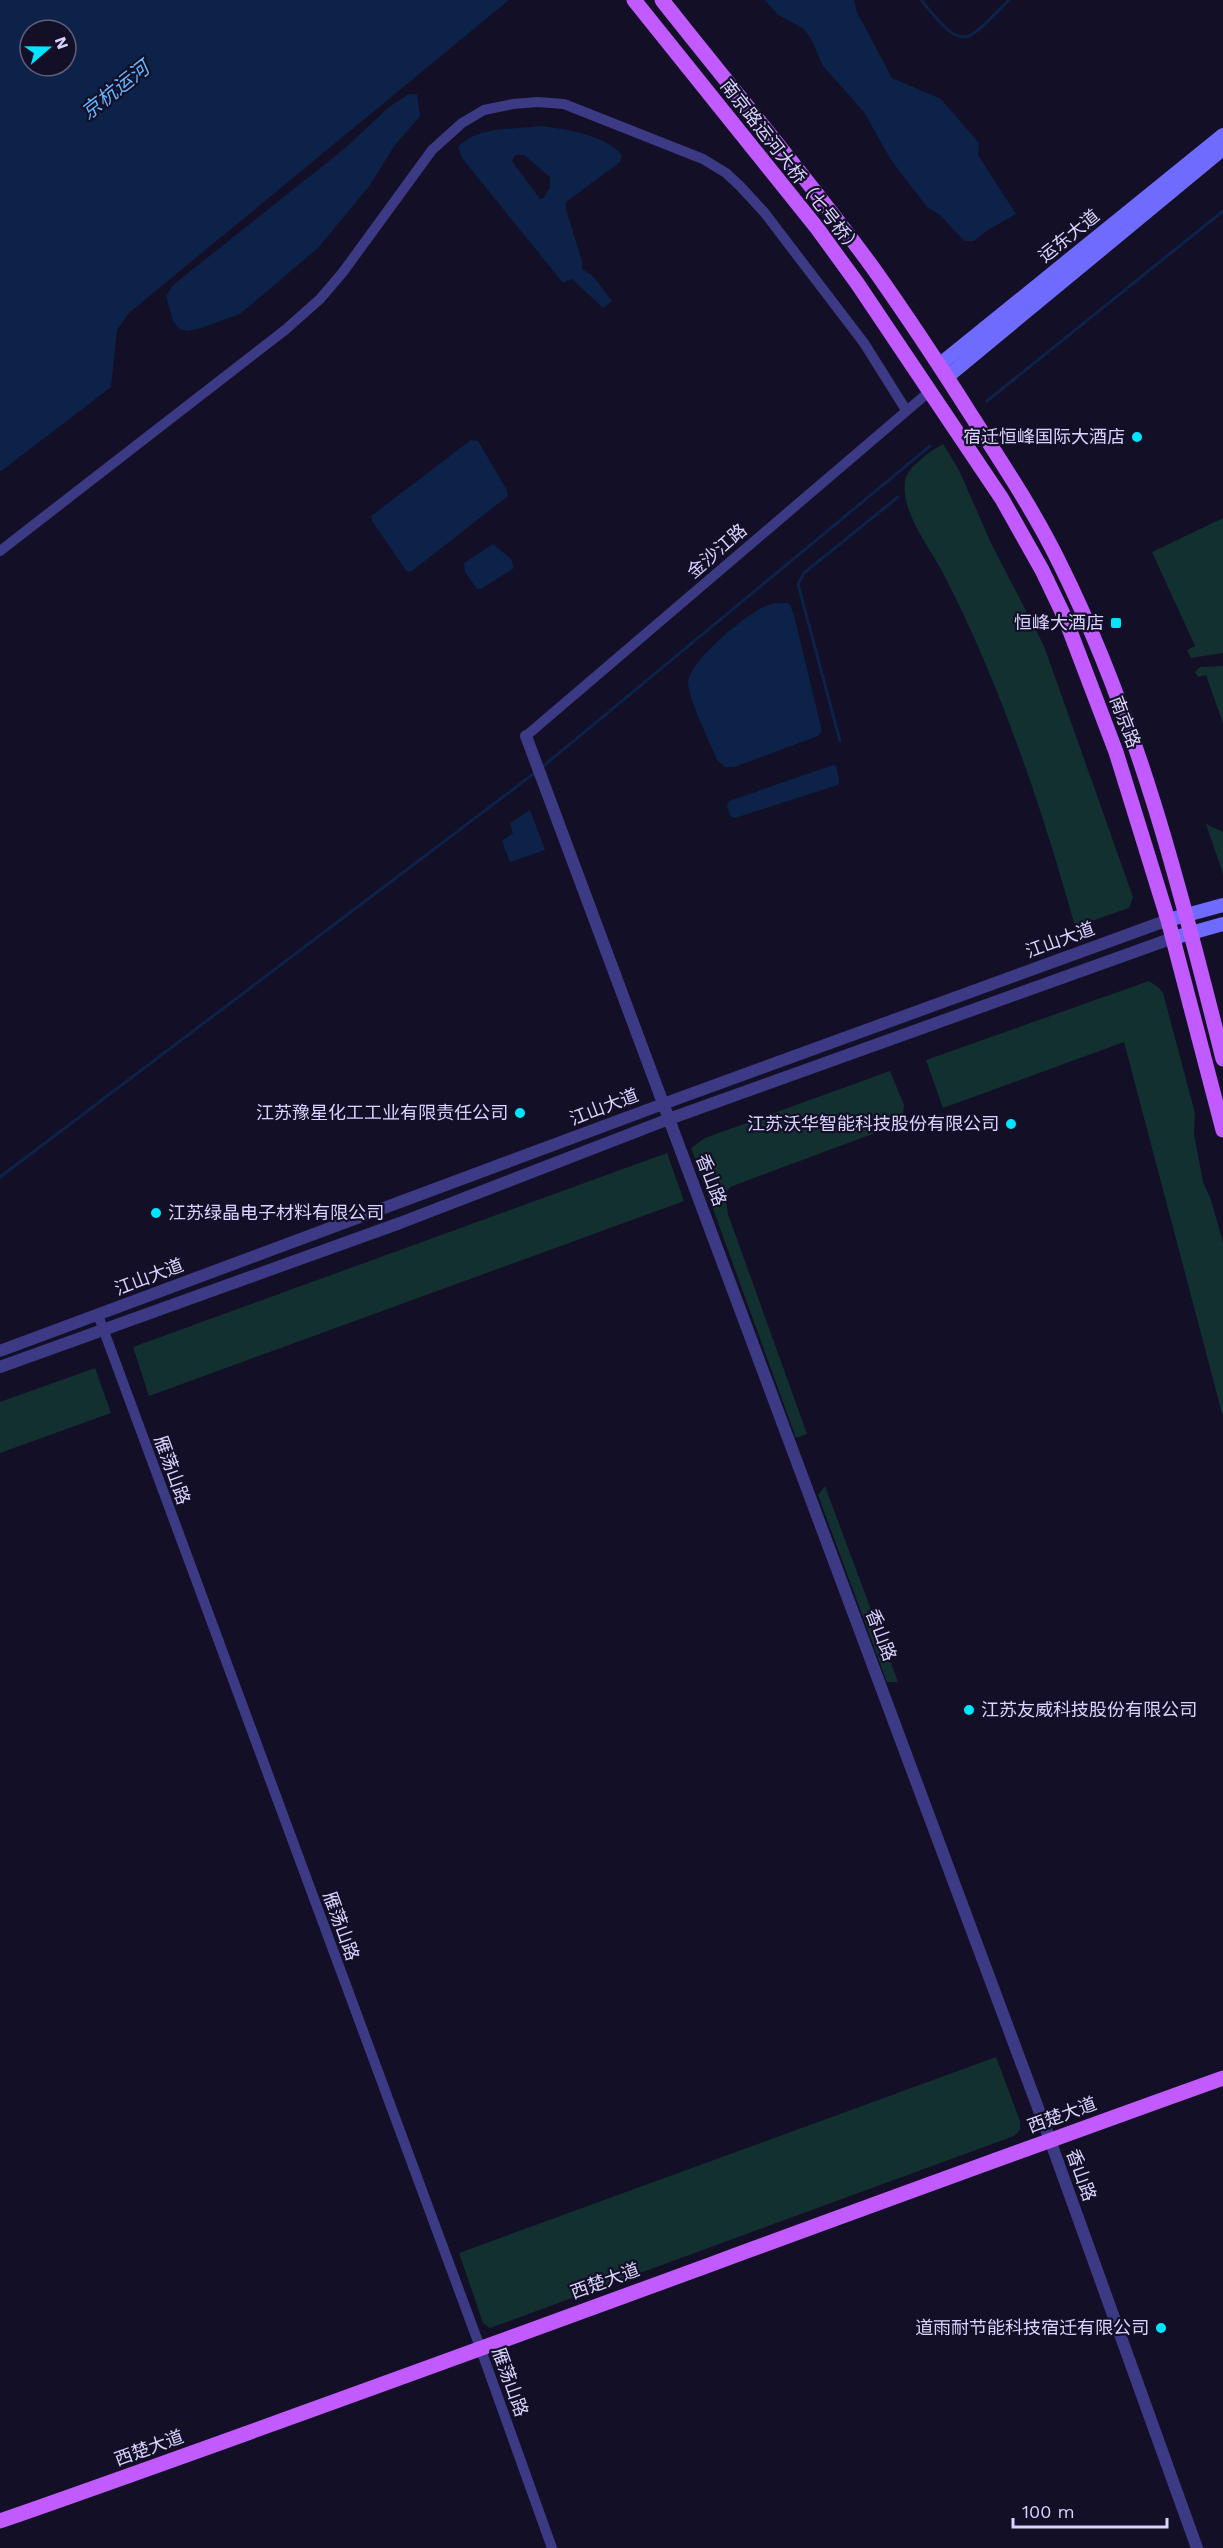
<svg xmlns="http://www.w3.org/2000/svg" width="1223" height="2548" viewBox="0 0 1223 2548" font-family="'Work Sans','Noto Sans SC',sans-serif">
	<rect width="100%" height="100%" fill="#130f26"/>
	<path fill="#12302f" d="M943,444L959,470L991,543L1044,646L1133,897L1129,908L1080,925L1074,923C1042,807 998,679 943,573C929,546 901,513 905,481C907,467 931,451 943,444Z
		M1223,518V653L1191,658L1187,650L1195,646L1152,552Z
		M1223,666V723L1206,675L1198,677L1195,672L1200,667Z
		M1206,824L1223,832V874L1221,868Z
		M1149,981L1158,987L1163,993L1195,1113L1194,1134L1203,1182L1210,1197L1223,1242V1417L1124,1042L943,1108L926,1060Z
		M890,1071L904,1105L902,1123L730,1187L725,1194L728,1214L807,1434L796,1438L691,1148L705,1138Z
		M667,1153L684,1201L149,1396L133,1347Z
		M95,1368L111,1413L0,1453V1402Z
		M825,1486L835,1513L898,1682H887L818,1495Z
		M996,2057L1020,2121V2130L1014,2136L490,2328L483,2323L459,2253Z"/>
	<path fill="#0c2248" fill-rule="evenodd" d="M0,0H509L129,313L117,330L111,387L0,472ZM30,30H66V66H30Z
		M765,0H854L857,12L892,78L941,99L979,143L978,155L1016,214L988,230L974,241H964L940,215L927,207L891,160L864,112L823,66L811,39L804,29L777,14Z
		M409,94H417L420,116L395,145L370,185L318,248L240,314L201,328L187,331L179,329L173,321L166,296L173,285L344,149L389,107Z
		M539,126C566,129 603,134 622,155L620,162L566,202V209L582,261V269L593,276L612,301L603,308L572,279L563,283L462,158L458,147C478,126 512,130 539,126ZM515,155H524L550,177V187L543,199H540L512,161Z
		M471,440L478,441L507,490L508,496L412,571L407,572L372,521L371,516Z
		M493,544L511,559L514,568L481,589H477L465,572L464,563Z
		M787,603L790,605L794,615L822,731L818,736L734,767H725L717,760C710,742 689,701 688,683C688,662 748,612 768,605C774,603 781,603 787,603Z
		M833,765L836,766L839,779L838,785L735,818L730,816L727,806L729,801Z
		M530,810L545,850L510,862L502,841L513,833L510,823Z"/>
	<g fill="none" stroke-linecap="round" stroke-linejoin="round">
		<path stroke="#0c2248" stroke-width="3" d="M921,0C964,53 964,45 1009,0
			M987,401L1223,211
			M840,741L798,584L804,573L898,497
			M541,768L930,446
			M0,1177L536,772"/>
		<path stroke="#3d3a85" stroke-width="10" d="M0,551L285,330L320,299L343,272L432,150L462,123L484,110L513,104L538,102L564,104L703,159L726,173L740,186L764,212L864,343L906,410
			M526,736L930,391
			M98,1315L480,2347L552,2548"/>
		<path stroke="#3d3a85" stroke-width="12" d="M526,736L1050,2140L1197,2548
			M0,1351L663,1104L1168,920
			M0,1367L400,1223L669,1119L1173,938"/>
		<path stroke="#6f6bff" stroke-width="14" d="M939,365L1223,135
			M947,377L1223,149
			M1168,920L1223,905
			M1173,938L1223,924"/>
		<path stroke="#c25bff" stroke-width="15" d="M634,0L817,228L857,283L1002,499L1042,570L1065,618L1116,752L1168,920L1223,1130
			M662,0C732,89 806,176 873,268C907,316 940,366 971,415C1002,463 1034,511 1059,562C1137,718 1181,890 1223,1059
			M0,2521C409,2378 815,2224 1223,2078"/>
	</g>
	<g fill="#00e5ff" stroke="#130f26" stroke-width="2">
		<circle cx="1137" cy="437" r="6"/>
		<rect x="1110" y="617" width="12" height="12" rx="3"/>
		<circle cx="520" cy="1113" r="6"/>
		<circle cx="1011" cy="1124" r="6"/>
		<circle cx="156" cy="1213" r="6"/>
		<circle cx="969" cy="1710" r="6"/>
		<circle cx="1161" cy="2328" r="6"/>
	</g>
	<g text-anchor="middle" stroke-width="4.5" stroke-linejoin="round" paint-order="stroke">
		<g font-size="18" fill="#d9d4ff" stroke="#130f26">
			<text transform="translate(791 167) rotate(52)" y="6">南京路运河大桥（七号桥）</text>
			<text transform="translate(1069 236) rotate(-39)" y="6">运东大道</text>
			<text transform="translate(717 551) rotate(-41)" y="6">金沙江路</text>
			<text transform="translate(1125 722) rotate(69)" y="6">南京路</text>
			<text transform="translate(1060 940) rotate(-20)" y="6">江山大道</text>
			<text transform="translate(604 1107) rotate(-21)" y="6">江山大道</text>
			<text transform="translate(711 1180) rotate(69)" y="6">香山路</text>
			<text transform="translate(149 1277) rotate(-21)" y="6">江山大道</text>
			<text transform="translate(172 1470) rotate(70)" y="6">雁荡山路</text>
			<text transform="translate(881 1635) rotate(69)" y="6">香山路</text>
			<text transform="translate(341 1926) rotate(70)" y="6">雁荡山路</text>
			<text transform="translate(1062 2115) rotate(-20)" y="6">西楚大道</text>
			<text transform="translate(1081 2175) rotate(70)" y="6">香山路</text>
			<text transform="translate(605 2281) rotate(-20)" y="6">西楚大道</text>
			<text transform="translate(510 2382) rotate(70)" y="6">雁荡山路</text>
			<text transform="translate(149 2448) rotate(-20)" y="6">西楚大道</text>
		</g>
		<g font-size="18" fill="#d9d4ff" stroke="#130f26" text-anchor="end">
			<text x="1125" y="443">宿迁恒峰国际大酒店</text>
			<text x="1104" y="629">恒峰大酒店</text>
			<text x="508" y="1119">江苏豫星化工工业有限责任公司</text>
			<text x="999" y="1130">江苏沃华智能科技股份有限公司</text>
			<text x="168" y="1219" text-anchor="start">江苏绿晶电子材料有限公司</text>
			<text x="981" y="1716" text-anchor="start">江苏友威科技股份有限公司</text>
			<text x="1149" y="2334">道雨耐节能科技宿迁有限公司</text>
		</g>
		<g font-size="20" font-style="italic" fill="#62b6ff" stroke="#130f26">
			<text transform="translate(115 90) rotate(-38)" y="7">京杭运河</text>
		</g>
	</g>
	<g transform="translate(48 48) rotate(70)"><circle r="28" fill="#130f26" stroke="#625e7d" stroke-width="1.5"/>
	<path d="M0-4.5L10 22L0 15L-10 22Z" fill="#00e5ff"/>
	<text y="-9" font-size="16" font-weight="bold" text-anchor="middle" fill="#d9d4ff">N</text>
	</g>
	<path d="M1013 2518v9h154v-9" fill="none" stroke="#d9d4ff" stroke-width="3"/>
	<text x="1022" y="2518" font-size="18" fill="#d9d4ff" stroke="#130f26" stroke-width="4.5" paint-order="stroke">100 m</text>
</svg>
